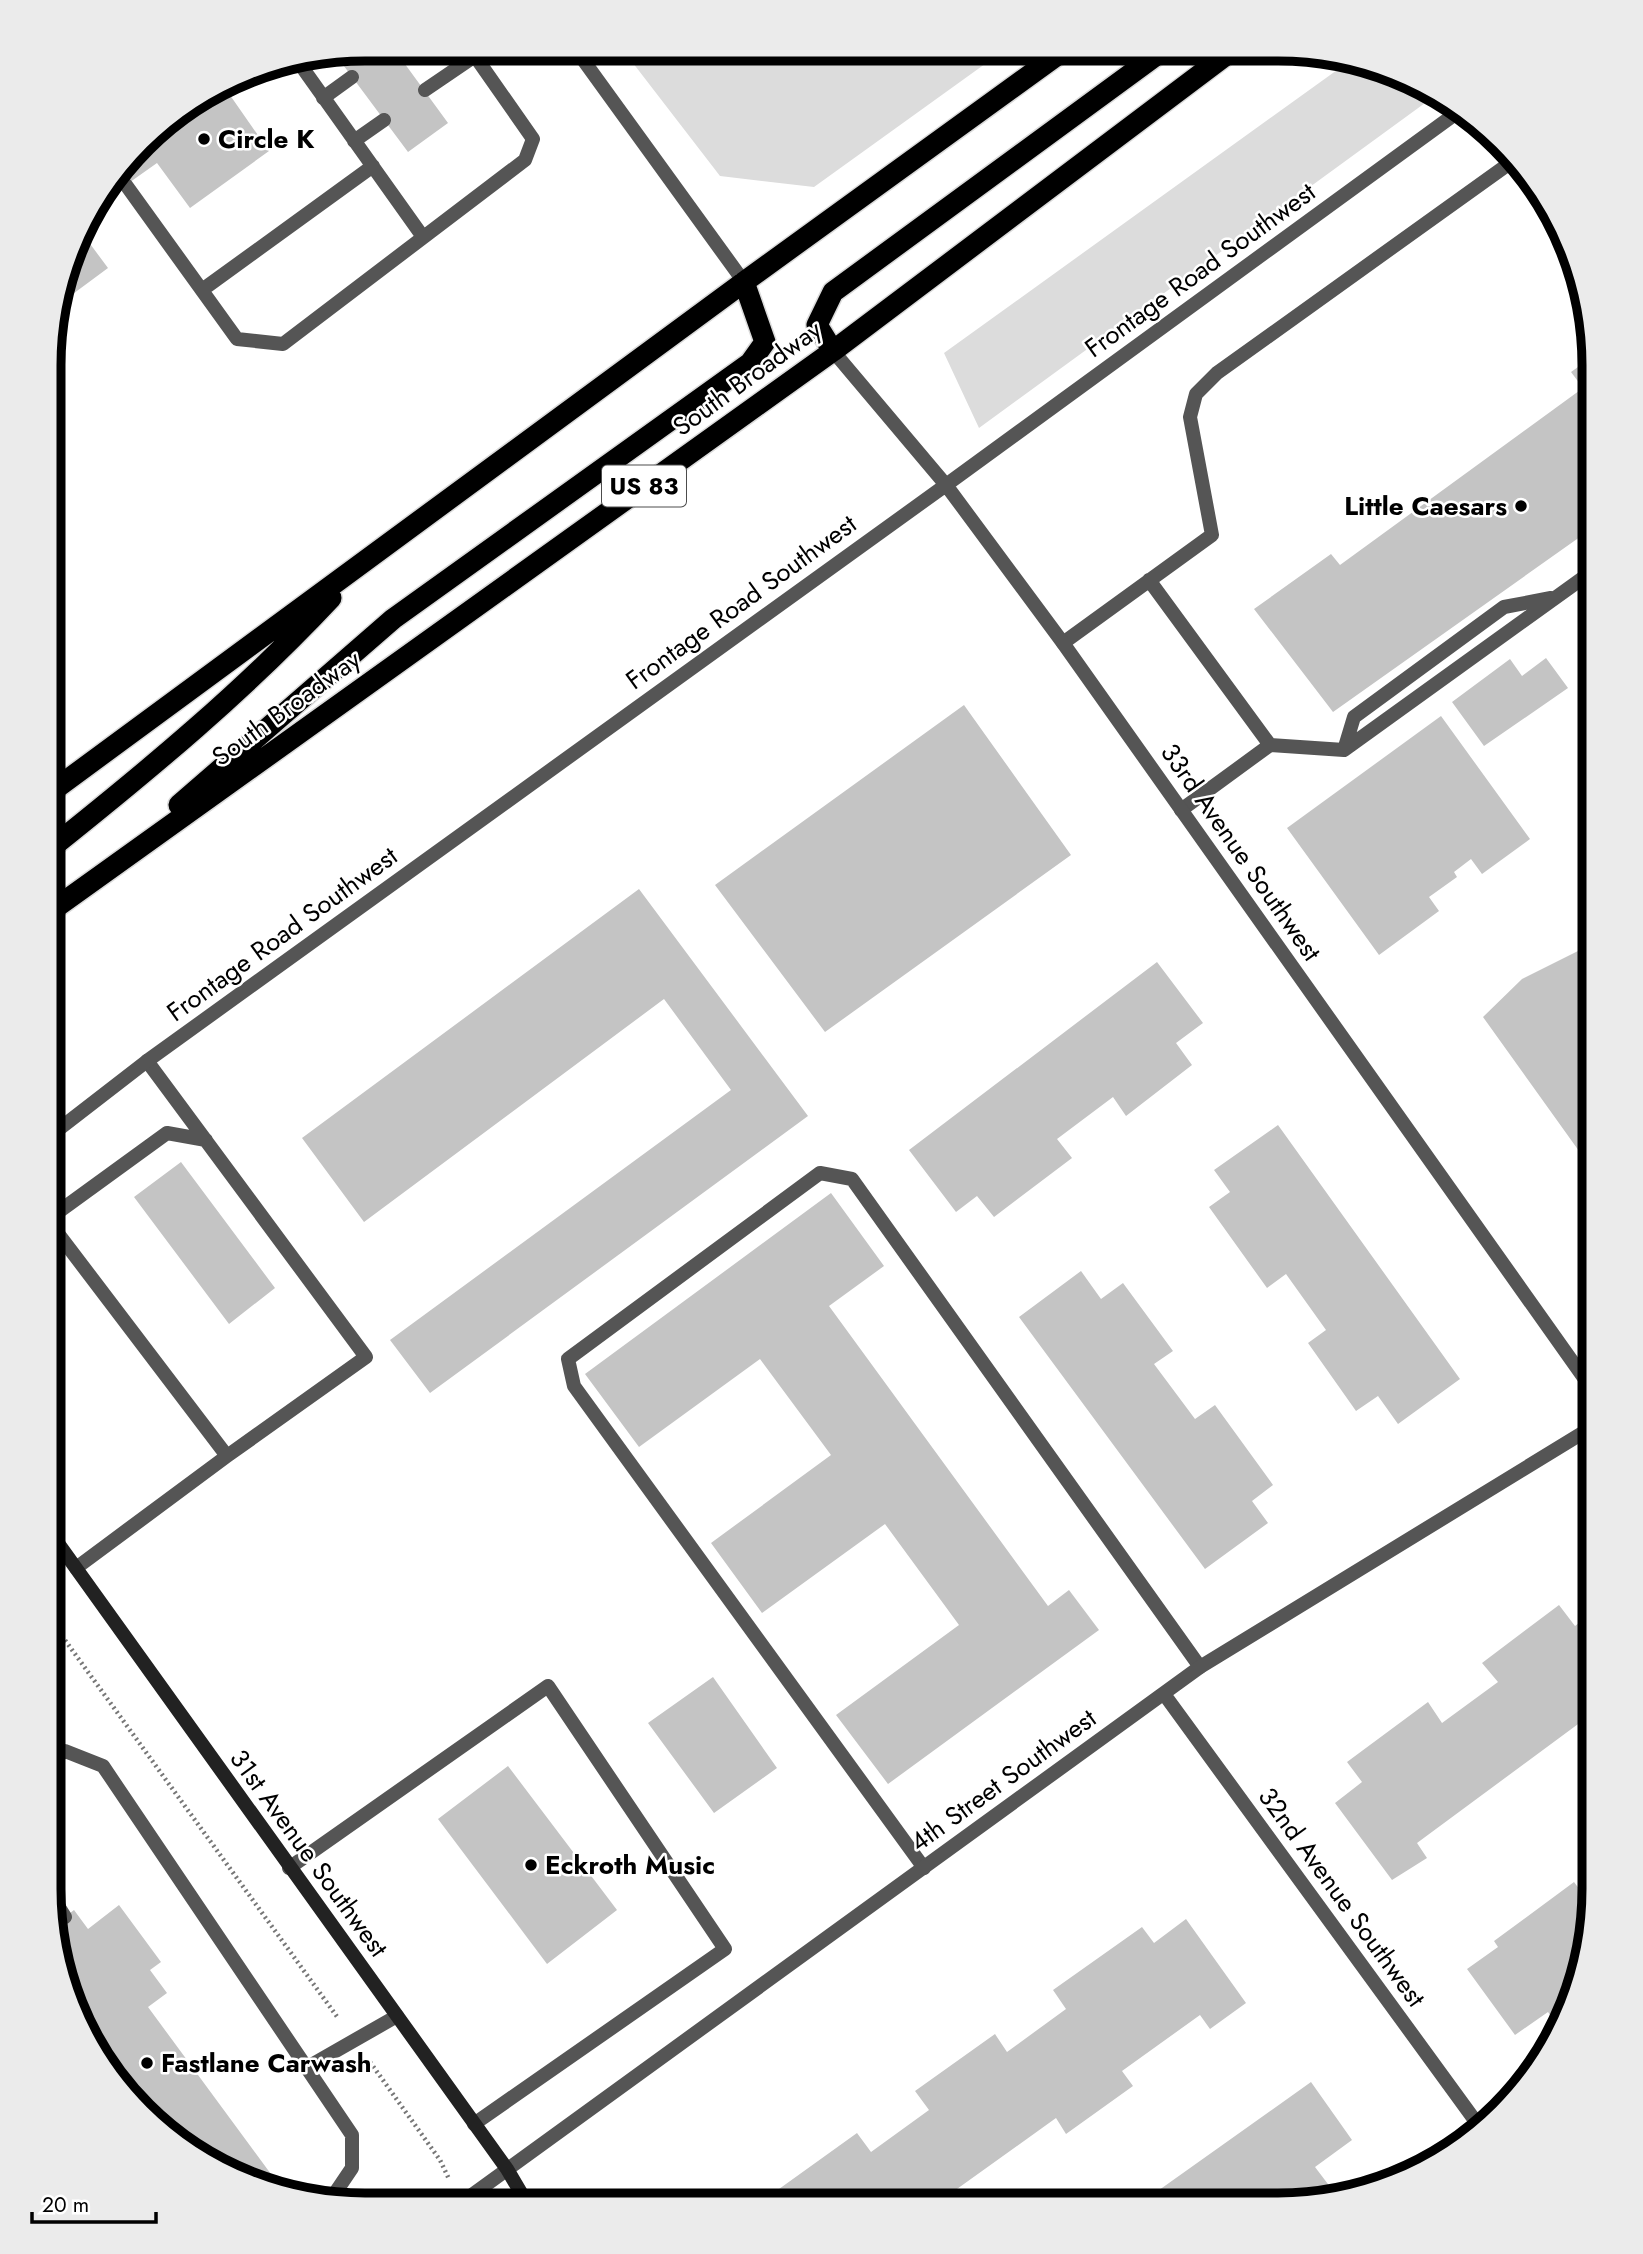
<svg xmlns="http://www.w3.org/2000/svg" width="1643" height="2254" viewBox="0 0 1643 2254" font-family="Jost,sans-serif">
	<rect width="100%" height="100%" fill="#fff"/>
	<path fill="#dcdcdc" d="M631,50H671L679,62L697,50L1003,51L814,187L720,176L626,54Z
		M1351,60L1398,73L1436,95L979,428L944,353Z"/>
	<path fill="#c4c4c4" d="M365,49H394L448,123L408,152L335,54Z
		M225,88L269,151L190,208L157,163L116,192L110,184L157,127Z
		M82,233L108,268L58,305Z
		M1592,357L1594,365V527L1333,712L1254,609L1331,554L1340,565L1583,388L1571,372Z
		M1546,658L1568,688L1484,746L1452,702L1510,659L1522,676Z
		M964,705L1071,855L825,1032L715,885Z
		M1441,716L1530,839L1482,874L1471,859L1454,872L1457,877L1429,897L1439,911L1379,955L1287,828Z
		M639,889L808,1116L430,1393L390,1340L731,1090L664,999L364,1222L302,1138Z
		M1578,951L1594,973V1172L1483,1017L1522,979Z
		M1157,962L1203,1023L1176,1043L1192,1065L1126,1116L1113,1097L1057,1139L1072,1158L994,1217L977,1196L956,1212L909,1150Z
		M1278,1125L1460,1379L1398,1424L1378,1396L1356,1411L1308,1343L1326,1330L1286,1274L1267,1288L1209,1207L1230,1192L1214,1170Z
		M181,1162L275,1288L229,1324L134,1197Z
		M831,1193L884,1266L829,1306L1048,1606L1069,1590L1099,1630L888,1784L836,1715L959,1625L885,1524L762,1613L711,1543L831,1455L760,1359L639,1447L585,1374Z
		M1081,1271L1101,1299L1123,1283L1173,1351L1154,1364L1195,1419L1215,1405L1273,1485L1252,1501L1268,1523L1205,1569L1019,1317Z
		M1559,1605L1575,1626L1593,1612V1713L1417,1843L1427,1858L1392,1880L1335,1803L1362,1782L1347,1762L1428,1702L1442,1723L1498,1682L1482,1663Z
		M49,1651L63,1671L49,1681Z
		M713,1677L777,1768L714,1813L648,1723Z
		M508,1766L617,1910L547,1964L438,1819Z
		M1593,1880V1910L1577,1991L1560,2025L1558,2026L1548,2012L1515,2035L1467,1969L1498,1947L1494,1941L1574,1882L1580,1890Z
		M119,1905L161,1962L150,1970L167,1993L148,2007L279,2185L189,2151L128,2098L82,2029L57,1923L74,1910L88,1929Z
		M1186,1919L1246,2003L1210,2029L1200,2015L1122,2071L1133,2086L1066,2134L1056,2118L936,2204H790L779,2189L857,2133L871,2152L929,2110L915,2091L995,2034L1007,2052L1066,2009L1053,1990L1142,1927L1154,1943Z
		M1311,2082L1352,2140L1315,2167L1334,2192L1278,2205H1138Z"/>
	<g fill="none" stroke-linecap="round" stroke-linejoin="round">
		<g stroke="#dbdbdb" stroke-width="24">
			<path id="highway" d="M833,351L817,325L833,292L1162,51
				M51,792L744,282L1063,51
				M179,805L393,619L750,363L765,342L744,282
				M51,848C150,769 244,691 331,598
				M51,911L833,351L1230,52"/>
		</g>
		<path stroke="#777" stroke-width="4.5" stroke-dasharray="2 3.5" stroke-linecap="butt" d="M49,1618L338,2018
			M370,2062L440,2160L449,2179"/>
		<path stroke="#555" stroke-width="14" d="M576,50L744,282
			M297,60L423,237
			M425,90L475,56
			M323,98L352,77
			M354,141L384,120
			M126,185L237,339L283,344L525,160L533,139L470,49
			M202,290L373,166
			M1149,580L1270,745
			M1063,643L1212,535L1190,417L1196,394L1217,373L1510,163
			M1344,750L1354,717L1504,607L1551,598
			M1181,810L1270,745L1344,750L1594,570
			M50,1218L167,1133L206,1140
			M50,1223L227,1456
			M76,1568L227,1456L366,1357L147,1061
			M49,1761L65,1751L103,1766L352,2135V2168L329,2202
			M289,1868L548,1686L725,1949L474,2124
			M924,1868L574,1386L568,1359L820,1173L852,1179L1200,1667
			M50,1893L65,1917
			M306,2068L397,2016
			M1417,2172L1499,2112"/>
		<path stroke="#555" stroke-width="14" d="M833,351L946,485L1063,643L1594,1392
			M50,1136L147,1061L946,485L1462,109
			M1164,1694L1482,2130
			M461,2203L1200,1667L1594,1426"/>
		<path stroke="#222" stroke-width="14" d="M50,1532L507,2169L527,2203"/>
		<use href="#highway" stroke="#000" stroke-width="21"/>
	</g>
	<g fill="#000" stroke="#fff" stroke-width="2.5">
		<circle cx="204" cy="139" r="7"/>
		<circle cx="1521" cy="506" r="7"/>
		<circle cx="531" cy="1865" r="7"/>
		<circle cx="147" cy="2063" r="7"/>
	</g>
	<g text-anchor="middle" stroke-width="5" stroke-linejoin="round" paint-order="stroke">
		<rect fill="#fff" stroke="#4c4c4c" stroke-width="2" x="602" y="465.5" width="84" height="41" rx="5"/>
		<g font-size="24" font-weight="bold" fill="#000">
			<text x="644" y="494">US 83</text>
		</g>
		<g font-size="26" font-weight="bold" fill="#000" stroke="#fff" text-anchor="start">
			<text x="218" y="148">Circle K</text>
			<text x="1507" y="515" text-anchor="end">Little Caesars</text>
			<text x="545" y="1874">Eckroth Music</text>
			<text x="161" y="2072">Fastlane Carwash</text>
		</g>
		<g font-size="26" fill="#000" stroke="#fff">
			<text transform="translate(1200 270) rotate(-36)" y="9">Frontage Road Southwest</text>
			<text transform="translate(747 378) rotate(-36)" y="9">South Broadway</text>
			<text transform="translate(741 602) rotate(-36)" y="9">Frontage Road Southwest</text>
			<text transform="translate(286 708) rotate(-36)" y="9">South Broadway</text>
			<text transform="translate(1241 852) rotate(55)" y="9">33rd Avenue Southwest</text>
			<text transform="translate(282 934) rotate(-36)" y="9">Frontage Road Southwest</text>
			<text transform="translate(1003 1780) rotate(-36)" y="9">4th Street Southwest</text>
			<text transform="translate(309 1853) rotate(54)" y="9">31st Avenue Southwest</text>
			<text transform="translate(1342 1897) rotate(54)" y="9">32nd Avenue Southwest</text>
		</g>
	</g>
	<path d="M0 0H1643V2254H0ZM365 61H1278A304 304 0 0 1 1582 365V1889A304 304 0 0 1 1278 2193H365A304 304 0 0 1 61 1889V365A304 304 0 0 1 365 61Z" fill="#ebebeb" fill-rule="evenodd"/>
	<path fill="none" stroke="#000" stroke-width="9" d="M365 61H1278A304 304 0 0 1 1582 365V1889A304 304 0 0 1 1278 2193H365A304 304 0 0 1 61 1889V365A304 304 0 0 1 365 61Z"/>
	<path d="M32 2212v10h124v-10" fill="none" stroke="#000000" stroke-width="3.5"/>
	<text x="42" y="2212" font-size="21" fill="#000000" stroke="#ffffff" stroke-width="5" paint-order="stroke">20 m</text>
</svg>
